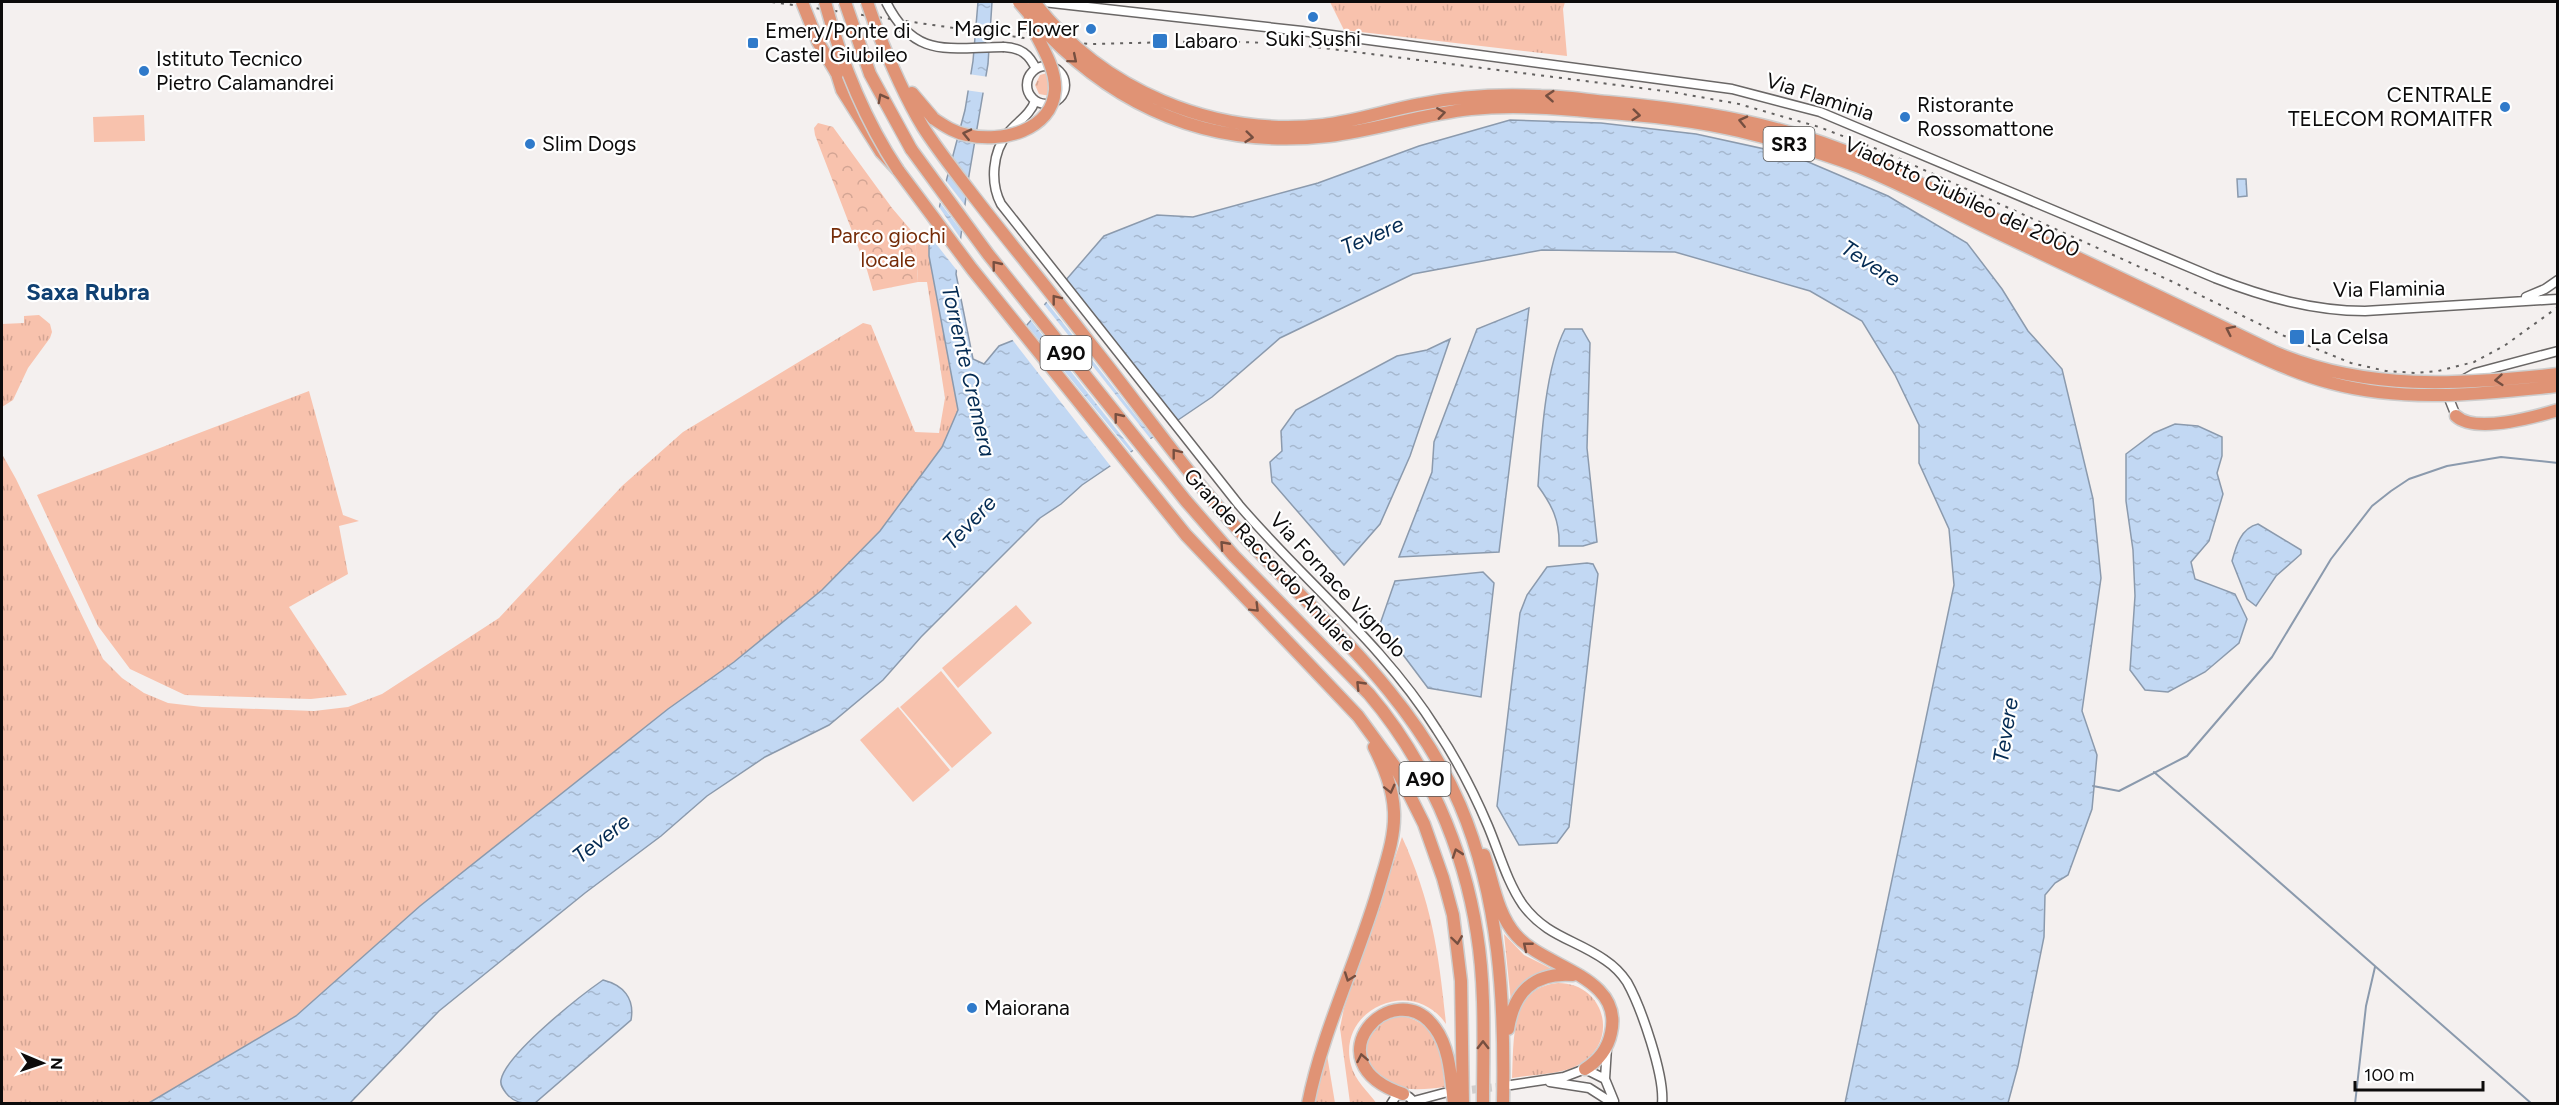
<svg xmlns="http://www.w3.org/2000/svg" width="2559" height="1105" viewBox="0 0 2559 1105" font-family="Figtree,sans-serif">
	<defs>
		<pattern id="grass-tufts" width="24" height="20" patternUnits="userSpaceOnUse" patternTransform="scale(1.5)"><rect width="24" height="20" fill="#f8c2ad"/><path d="M3 7l-1-3M5 7V3M7 7l1-3M15 17l-1-3M17 17v-4M19 17l1-3" fill="none" stroke="#d3a594"/></pattern>
		<pattern id="park-crowns" width="20" height="18" patternUnits="userSpaceOnUse" patternTransform="scale(1.5)"><rect width="20" height="18" fill="#f8c2ad"/><path d="M2 6a3 3 0 1 1 6 0M12 15a3 3 0 1 1 6 0" fill="none" stroke="#d3a594"/></pattern>
		<pattern id="water-ripples" width="26" height="14" patternUnits="userSpaceOnUse" patternTransform="scale(1.5)"><rect width="26" height="14" fill="#c2d8f3"/><path d="M2 4q2-2 4 0t4 0M15 11q2-2 4 0t4 0" fill="none" stroke="#a6b8cf"/></pattern>
	</defs>
	<rect width="100%" height="100%" fill="#f4f0ef"/>
	<path fill="url(#grass-tufts)" d="M1330,2H1565L1563,9L1567,56L1344,30Z
		M1047,73L1050,74V96L1039,94L1035,85L1040,75Z
		M915,235L929,246V256L958,409L955,421L942,447L880,531L822,590L734,662L600,763L420,906L296,1016L147,1104L2,1103V454L16,479L103,659L122,678L144,693L168,703L202,707L314,711L348,707L382,694L499,618L622,486L683,432L863,323L871,325L915,432L939,433L945,398L927,282H918Z
		M39,315L50,324L52,332L50,338L28,368L13,400L2,407V324L24,323V316Z
		M309,391L343,515L359,521L339,526L348,574L289,607L347,695L311,699L185,695L130,669L98,626L37,495Z
		M1402,837C1432,903 1439,954 1446,1024C1413,975 1336,1009 1351,1065C1355,1081 1368,1091 1377,1104L1350,1103L1340,1028L1344,1008Z
		M1504,934L1524,955L1556,971L1511,1002Z
		M1558,983C1605,983 1620,1041 1580,1064C1562,1075 1533,1074 1512,1078C1514,1042 1509,987 1558,983Z
		M1399,1015C1439,1023 1441,1052 1445,1087C1423,1090 1391,1093 1373,1075C1371,1072 1369,1065 1368,1062C1359,1040 1377,1018 1399,1015Z
		M1327,1055L1335,1103L1313,1104Z"/>
	<path fill="url(#park-crowns)" d="M818,123L833,127L892,208L915,235L918,282L873,291L867,270L815,135L814,128Z"/>
	<path fill="#f8c2ad" d="M144,115L145,141L94,142L93,117Z
		M1016,605L1032,623L958,688L942,668Z
		M941,671L992,733L952,768L900,707Z
		M898,707L950,770L913,802L860,740Z"/>
	<path fill="url(#water-ripples)" stroke="#8b9aad" stroke-width="1.5" d="M978,2H992L988,64L968,181L956,274L973,359L984,364L999,346L1014,340L1104,236L1157,215L1193,217L1318,183L1419,146L1510,120L1601,123L1696,134L1792,155L1888,196L1967,243L2002,289L2028,331L2062,369L2093,499L2101,578L2082,711L2097,755L2092,809L2068,875L2055,883L2045,895L2044,937L2018,1066L2008,1103H1845L1954,585L1949,529L1919,463V425L1895,375L1862,321L1810,291L1675,252L1542,250L1413,274L1280,338L1212,397L1082,485L1061,504L1040,518L921,637L883,680L829,725L765,757L707,796L661,836L585,893L439,1011L350,1103L147,1104L296,1016L420,906L668,709L734,662L822,590L880,531L942,447L958,410L929,256V246L965,110L973,61Z
		M2237,179H2246L2247,196L2238,197Z
		M1529,308L1499,552L1399,557L1432,472L1434,442L1477,329Z
		M1565,329H1582L1590,343L1587,448L1597,542L1583,546H1559C1560,521 1552,505 1538,486C1541,441 1545,368 1565,329Z
		M1450,339L1410,456L1380,524L1344,565L1272,482L1270,462L1282,451L1281,431L1296,410L1397,356L1427,350Z
		M2175,424L2198,426L2222,437V456L2217,473L2223,494L2209,541L2191,562L2195,579L2235,594L2247,619L2239,643L2205,672L2168,692L2145,690L2130,670L2135,596L2133,550L2126,501V454L2154,433Z
		M2258,524L2301,550V554L2276,576L2256,606L2247,599L2232,561C2236,546 2241,528 2258,524Z
		M1587,563L1593,564L1598,574L1569,827L1557,843L1519,845L1497,806L1520,613L1527,595L1547,567Z
		M1483,572L1494,583L1481,697L1428,688L1380,624L1395,581Z
		M603,980C623,985 635,998 631,1020L535,1103C523,1104 514,1103 506,1093C503,1089 500,1085 501,1080C506,1054 580,996 603,980Z"/>
	<path fill="#f4f0ef" d="M973,23L992,26V37L972,34Z
		M968,74L989,77L986,93L965,90Z
		M943,177L967,208L964,234L938,200Z
		M937,204L963,242L959,273L929,235Z
		M1064,278L1179,424L1155,440L1045,300Z
		M1042,302L1153,442L1135,453L1029,318Z
		M1025,323L1133,455L1112,468L1011,338Z"/>
	<g fill="none" stroke-linecap="round" stroke-linejoin="round">
		<path stroke="#8b9aad" stroke-width="2" d="M2154,772L2532,1104
			M2093,786L2119,791L2187,756L2272,657L2331,559L2372,506L2391,491L2409,479L2447,466L2501,457L2558,463
			M2355,1104L2366,1006L2375,967"/>
		<path stroke="#d1cecd" stroke-width="8" stroke-dasharray="8 4" stroke-linecap="butt" d="M1460,1091L1506,1086"/>
		<g stroke="#6a6766" stroke-width="11">
			<path id="minor" d="M1043,2L1302,31L1732,89L1820,112L2215,278C2264,297 2313,311 2365,311L2558,299
				M1004,47C1021,48 1029,54 1036,69
				M1027 85a19 19 0 1 1 38 0a19 19 0 1 1-38 0Z
				M1035,101C1030,115 1018,121 1008,133C992,152 990,183 1001,204L1239,505C1304,581 1384,645 1437,730C1457,760 1474,793 1488,826C1499,852 1507,882 1523,905C1547,937 1575,939 1605,960C1614,966 1621,973 1627,982C1641,1007 1665,1076 1662,1104
				M2526,297L2545,289L2558,280
				M2461,381L2475,373L2558,351
				M2453,390L2450,401L2456,416
				M1607,1047L1605,1079L1614,1101
				M1550,1082L1589,1088L1614,1104
				M1511,1085L1564,1077L1585,1069L1605,1079
				M1414,1101L1444,1093
				M1391,1104L1396,1096C1404,1093 1411,1096 1414,1104"/>
		</g>
		<g stroke="#cecece" stroke-width="15">
			<path id="highway" d="M874,22C888,58 903,94 923,127C937,149 953,169 969,190C1008,241 1050,291 1089,342C1140,406 1187,474 1242,534C1321,620 1413,695 1460,805C1500,899 1505,1003 1503,1104
				M837,74L842,90L881,152L898,170L972,269L1186,535L1358,716L1396,768L1424,824L1443,878L1453,915L1461,981L1463,1104
				M912,93L934,119
				M911,149L988,254L1186,501L1234,556L1369,694C1426,761 1464,848 1477,934C1486,989 1483,1048 1483,1104
				M2456,416C2475,434 2535,417 2558,410
				M1484,855C1493,881 1497,914 1516,935C1544,968 1624,976 1611,1033C1608,1048 1598,1061 1585,1069
				M1508,1029C1514,992 1533,972 1573,975
				M1403,1094C1308,1062 1394,971 1435,1028C1450,1048 1451,1079 1454,1104
				M1308,1104C1322,1031 1360,955 1380,883C1387,859 1395,836 1394,812C1393,788 1384,767 1374,747"/>
		</g>
		<use href="#minor" stroke="#fff" stroke-width="8"/>
		<use href="#highway" stroke="#e09375" stroke-width="12"/>
		<path stroke="#636160" stroke-width="2" stroke-dasharray="3 6" stroke-linecap="butt" d="M772,2L1045,41L1092,44L1218,41L1292,44L1672,92L1739,104L1819,127L1882,151L2171,281L2282,335L2351,363L2386,371L2416,373L2438,371L2474,362L2504,346L2558,307"/>
		<g stroke="#6a6766" stroke-width="11" stroke-linecap="butt">
			<path id="minor-bridge" d="M886,2C915,60 949,47 1004,47"/>
		</g>
		<g stroke="#cecece" stroke-width="15" stroke-linecap="butt">
			<path id="highway-bridge" d="M802,2L818,42L837,74
				M825,2C841,61 864,119 898,170
				M845,2L870,74L911,149
				M867,2L874,22
				M1019,2C1099,100 1200,151 1329,136C1377,130 1423,114 1471,109C1513,105 1554,108 1596,112C1644,115 1692,120 1739,131C1780,141 1820,152 1859,167C1906,186 1950,210 1996,232C2075,269 2154,307 2233,344C2265,359 2297,374 2331,383C2405,403 2482,394 2558,386
				M1034,2C1102,90 1212,137 1323,125C1356,121 1388,110 1421,104C1460,96 1501,94 1541,96C1563,96 1586,100 1608,102C1675,108 1740,117 1805,137C1874,159 1937,192 2002,222C2093,265 2184,308 2274,352C2366,391 2460,385 2558,374
				M934,119C945,126 955,133 967,135C1001,143 1052,131 1055,90C1056,66 1039,42 1029,21"/>
		</g>
		<use href="#minor-bridge" stroke="#fff" stroke-width="8"/>
		<use href="#highway-bridge" stroke="#e09375" stroke-width="12"/>
	</g>
	<defs><path id="oneway-chevron" d="M-2-3.5L2.5 0L-2 3.5" fill="none" stroke-width="1.6" stroke-linecap="round" stroke-linejoin="round" transform="scale(1.5)"/></defs>
	<g stroke="#764f40">
		<use href="#oneway-chevron" transform="translate(1073 59) rotate(40)"/>
		<use href="#oneway-chevron" transform="translate(1550 96) rotate(-176)"/>
		<use href="#oneway-chevron" transform="translate(882 98) rotate(-118)"/>
		<use href="#oneway-chevron" transform="translate(1441 113) rotate(-8)"/>
		<use href="#oneway-chevron" transform="translate(1636 115) rotate(6)"/>
		<use href="#oneway-chevron" transform="translate(1743 121) rotate(-167)"/>
		<use href="#oneway-chevron" transform="translate(967 134) rotate(-167)"/>
		<use href="#oneway-chevron" transform="translate(1249 137) rotate(6)"/>
		<use href="#oneway-chevron" transform="translate(996 265) rotate(-129)"/>
		<use href="#oneway-chevron" transform="translate(1056 299) rotate(-128)"/>
		<use href="#oneway-chevron" transform="translate(2230 330) rotate(-154)"/>
		<use href="#oneway-chevron" transform="translate(2499 380) rotate(175)"/>
		<use href="#oneway-chevron" transform="translate(1118 417) rotate(-129)"/>
		<use href="#oneway-chevron" transform="translate(1176 453) rotate(-128)"/>
		<use href="#oneway-chevron" transform="translate(1224 545) rotate(-132)"/>
		<use href="#oneway-chevron" transform="translate(1255 608) rotate(45)"/>
		<use href="#oneway-chevron" transform="translate(1360 685) rotate(-134)"/>
		<use href="#oneway-chevron" transform="translate(1390 789) rotate(76)"/>
		<use href="#oneway-chevron" transform="translate(1457 853) rotate(-109)"/>
		<use href="#oneway-chevron" transform="translate(1457 940) rotate(82)"/>
		<use href="#oneway-chevron" transform="translate(1527 946) rotate(-141)"/>
		<use href="#oneway-chevron" transform="translate(1349 977) rotate(110)"/>
		<use href="#oneway-chevron" transform="translate(1483 1045) rotate(-90)"/>
		<use href="#oneway-chevron" transform="translate(1362 1058) rotate(-101)"/>
	</g>
	<g fill="#2f7aca" stroke="#fff" stroke-width="2">
		<circle cx="1313" cy="17" r="6"/>
		<circle cx="1091" cy="29" r="6"/>
		<rect x="1152" y="33" width="16" height="16" rx="3"/>
		<rect x="747" y="37" width="12" height="12" rx="3"/>
		<circle cx="144" cy="71" r="6"/>
		<circle cx="2505" cy="107" r="6"/>
		<circle cx="1905" cy="117" r="6"/>
		<circle cx="530" cy="144" r="6"/>
		<rect x="2289" y="329" width="16" height="16" rx="3"/>
		<circle cx="972" cy="1008" r="6"/>
	</g>
	<g text-anchor="middle" stroke-width="4.5" stroke-linejoin="round" paint-order="stroke">
		<g fill="#fff" stroke="#555454" stroke-width="1.5">
			<rect x="1763.5" y="127" width="51" height="34" rx="4.5"/>
			<rect x="1040.5" y="336" width="51" height="34" rx="4.5"/>
			<rect x="1399.5" y="762" width="51" height="34" rx="4.5"/>
		</g>
		<g font-size="20" font-weight="bold" fill="#0c0b0b">
			<text x="1789" y="151">SR3</text>
			<text x="1066" y="360">A90</text>
			<text x="1425" y="786">A90</text>
		</g>
		<g font-size="21" fill="#0c0b0b" stroke="#fff" text-anchor="start">
			<text x="1079" y="36" text-anchor="end">Magic Flower</text>
			<text x="765" y="38">Emery/Ponte di<tspan x="765" dy="24">Castel Giubileo</tspan></text>
			<text x="1313" y="46" text-anchor="middle">Suki Sushi</text>
			<text x="1174" y="48">Labaro</text>
			<text x="156" y="66">Istituto Tecnico<tspan x="156" dy="24">Pietro Calamandrei</tspan></text>
			<text x="2493" y="102" text-anchor="end">CENTRALE<tspan x="2493" dy="24">TELECOM ROMAITFR</tspan></text>
			<text x="1917" y="112">Ristorante<tspan x="1917" dy="24">Rossomattone</tspan></text>
			<text x="542" y="151">Slim Dogs</text>
			<text x="2310" y="344">La Celsa</text>
			<text x="984" y="1015">Maiorana</text>
		</g>
		<g font-size="21" fill="#0c0b0b" stroke="#fff">
			<text transform="translate(1820 97) rotate(18)" y="7">Via Flaminia</text>
			<text transform="translate(1962 197) rotate(25)" y="7">Viadotto Giubileo del 2000</text>
			<text transform="translate(2389 289) rotate(-1)" y="7">Via Flaminia</text>
			<text transform="translate(1270 560) rotate(47)" y="7">Grande Raccordo Anulare</text>
			<text transform="translate(1338 585) rotate(47)" y="7">Via Fornace Vignolo</text>
		</g>
		<g font-size="21" fill="#752c08" stroke="#fff">
			<text x="888" y="243">Parco giochi<tspan x="888" dy="24">locale</tspan></text>
		</g>
		<g font-size="22" font-style="italic" fill="#042b53" stroke="#fff">
			<text transform="translate(1372 235) rotate(-23)" y="8">Tevere</text>
			<text transform="translate(1871 263) rotate(33)" y="8">Tevere</text>
			<text transform="translate(969 371) rotate(77)" y="8">Torrente Cremera</text>
			<text transform="translate(969 522) rotate(-46)" y="8">Tevere</text>
			<text transform="translate(2005 730) rotate(-81)" y="8">Tevere</text>
			<text transform="translate(601 838) rotate(-38)" y="8">Tevere</text>
		</g>
		<g font-size="24" font-weight="bold" fill="#0f4072" stroke="#fff">
			<text x="88" y="300">Saxa Rubra</text>
		</g>
	</g>
	<rect width="2559" height="1105" fill="none" stroke="#0c0b0b" stroke-width="6"/>
	<g transform="translate(42 1063) rotate(92)" stroke="#ffffff" stroke-width="4.5" paint-order="stroke">
	<path d="M0-4.5L10 22L0 15L-10 22Z" fill="#0c0b0b"/>
	<text y="-9" font-size="16" font-weight="bold" text-anchor="middle" fill="#0c0b0b">N</text>
	</g>
	<path d="M2355 1081v9h128v-9" fill="none" stroke="#0c0b0b" stroke-width="3"/>
	<text x="2364" y="1081" font-size="18" fill="#0c0b0b" stroke="#ffffff" stroke-width="4.5" paint-order="stroke">100 m</text>
</svg>
